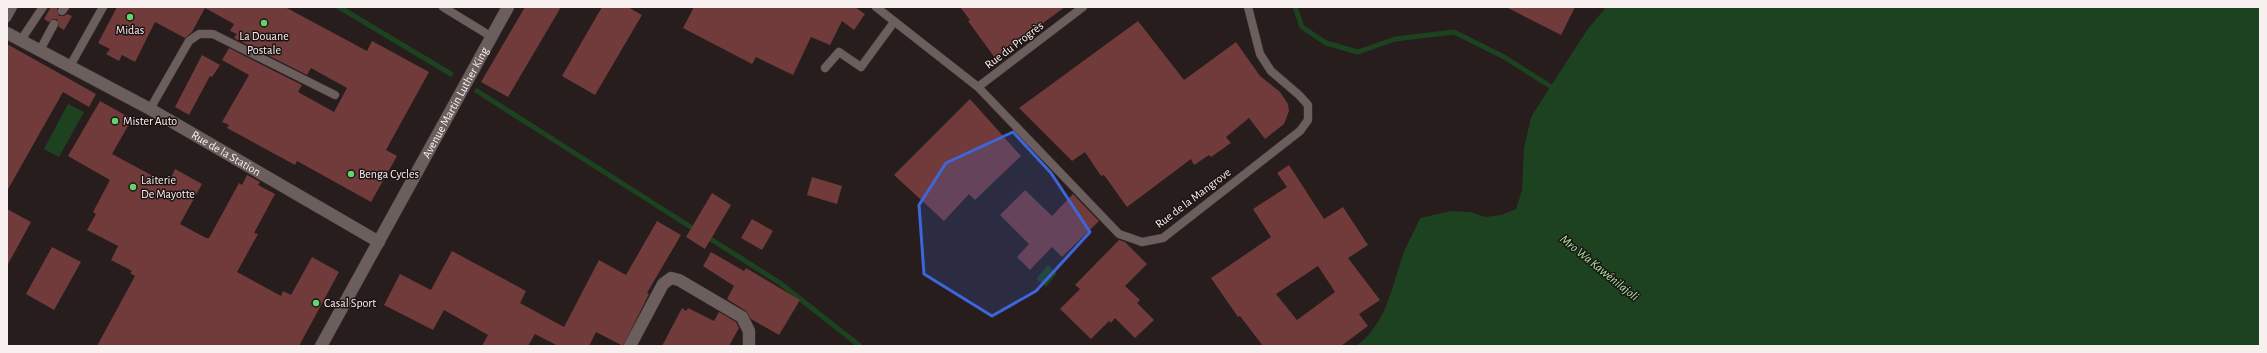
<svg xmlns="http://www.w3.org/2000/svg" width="2267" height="353" viewBox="0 0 2267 353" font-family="'Alegreya Sans',sans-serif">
	<rect width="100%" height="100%" fill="#271d1c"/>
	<path fill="#1d421f" d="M1606,7H2260V346H1356C1387,324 1392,285 1404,252C1409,240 1415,230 1420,218L1451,211L1471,212L1485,217L1501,215L1516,209L1522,190L1524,148L1531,117L1587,30Z
		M68,104L84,112L59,157L44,149Z
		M1048,265L1057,273L1046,287L1036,279Z"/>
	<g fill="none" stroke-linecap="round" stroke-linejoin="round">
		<path stroke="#1d421f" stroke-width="5" d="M339,7L451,74
			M1295,7L1302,27L1326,43L1358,52L1395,39L1454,32L1504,57L1550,86L1554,91
			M477,91L697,231
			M706,236L780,283L860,346"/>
	</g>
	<path fill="#703b3a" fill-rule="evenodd" d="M51,7L57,8L59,16H64L67,14L72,16L64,30L59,27L57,19H53L49,22L44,19Z
		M117,7H285L367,51L372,41L429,72L386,150L397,156L371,202L297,161L295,165L227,128L229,125L222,122L249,75L222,60L229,48L302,85L298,92L334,112L347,88L311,68L307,75L234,38L237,34L230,31L234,24L205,8L192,32L185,38L155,22L135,62L122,55L119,61L106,54L110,49L98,43Z
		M525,7H561L508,97L481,82Z
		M602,7H628L642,15L595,95L562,76Z
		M694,7H855L865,14L854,30L842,21L830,45L811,37L793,75L756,57L752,64L683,28Z
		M960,7H1065L995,58L968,21L970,20Z
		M1506,7H1575L1561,35Z
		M1138,21L1184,80L1236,42L1260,76L1280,92L1288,104L1289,111L1284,124L1265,139L1249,118L1226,137L1231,143L1211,157L1209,155L1194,165L1191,159L1127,207L1104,175L1101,176L1085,152L1072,161L1019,108Z
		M7,44L96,94L89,107L63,92L7,191Z
		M202,55L220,65L212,77L210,76L189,115L175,107Z
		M970,99L1021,156L975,200L969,194L944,221L894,175Z
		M100,101L132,119L112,154L168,184L175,169L202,184L180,224L206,238H209L239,183L242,185L247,175L260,182L258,185L275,194L254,233L258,234L237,272L281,296L283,291L291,295L312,257L339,272L299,346H97L135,276L130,273L132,271L111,260L118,246L87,230L96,214L93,212L110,180L68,156Z
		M1289,165L1324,219L1343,207L1368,245L1348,258L1380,300L1359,314L1368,326L1341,346H1263L1240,316L1238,317L1211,278L1271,237L1253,209L1287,187L1277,173ZM1318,266L1335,292L1297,320L1276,294Z
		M812,177L842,186L837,204L807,195Z
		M1025,190L1052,216L1073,194L1099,221L1062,257L1052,247L1030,270L1017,257L1029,244L1000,215Z
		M712,193L731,205L705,249L686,237Z
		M7,209L31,222L7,266Z
		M752,219L773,231L762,250L741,238Z
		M657,221L681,235L647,293L649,294L623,346L596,332L589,346H558L535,334L528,346H482L488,335L444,310L433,330L384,305L400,274L431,290L452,251L526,291L520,303L564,327L599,260L626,275Z
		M1119,240L1125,242L1147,264L1125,286L1140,300L1137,303L1154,320L1135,338L1115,318L1111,323L1109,321L1091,339L1060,309L1080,289L1075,285Z
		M52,247L81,262L54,310L26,294Z
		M711,252L744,271L746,268L800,300L779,335L751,319L746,311L727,299L734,286L703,266Z
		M682,308L686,311L688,308L714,321L719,312L736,322L739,328L729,346H662Z"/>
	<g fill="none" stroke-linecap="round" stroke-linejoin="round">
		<g stroke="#433a39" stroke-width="9">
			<path id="lane" d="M443,7L492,37
				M876,7L978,87L1119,234L1142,242L1163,238L1300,131L1308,120V105L1299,95L1271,71L1260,54L1248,7
				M62,11L65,7
				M7,18L13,7
				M21,40L43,7
				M40,50L54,24
				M70,66L103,7
				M825,68L839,52L861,67L894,22
				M978,87L1083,7
				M150,109L189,41L199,34H213L335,95"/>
		</g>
		<g stroke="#433a39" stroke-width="13">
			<g id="street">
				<path id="s1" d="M7,33L150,109L379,242"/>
				<path id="s2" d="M321,346L508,7"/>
				<path d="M630,346L663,284L671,278L679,280L742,317L749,331V346"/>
			</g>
		</g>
		<use href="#lane" stroke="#6b5e5d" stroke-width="8"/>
		<use href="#street" stroke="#6b5e5d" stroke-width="12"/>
	</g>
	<path fill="#3e66db" fill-opacity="0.2" stroke="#3e66db" stroke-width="3" stroke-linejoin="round" d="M1013,132L1051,173L1090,232L1036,291L992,316L924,274L919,205L946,163Z"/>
	<g fill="#62d469" stroke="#1d1313" stroke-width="1.5">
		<circle cx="130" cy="17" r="4"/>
		<circle cx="264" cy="23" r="4"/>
		<circle cx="115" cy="121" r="4"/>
		<circle cx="351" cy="174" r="4"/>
		<circle cx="133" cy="187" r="4"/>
		<circle cx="316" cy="303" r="4"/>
	</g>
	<g text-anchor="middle" stroke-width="3" stroke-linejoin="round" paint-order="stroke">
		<g font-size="12" fill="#f8f0ef" stroke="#1d1313" text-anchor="start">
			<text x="130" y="34" text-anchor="middle">Midas</text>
			<text x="264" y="40" text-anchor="middle">La Douane<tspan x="264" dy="14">Postale</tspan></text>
			<text x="123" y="125">Mister Auto</text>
			<text x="359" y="178">Benga Cycles</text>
			<text x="141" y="184">Laiterie<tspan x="141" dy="14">De Mayotte</tspan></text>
			<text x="324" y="307">Casal Sport</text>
		</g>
		<g font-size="12" fill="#f8f0ef" stroke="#1d1313">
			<text transform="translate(1014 45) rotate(-37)" y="4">Rue du Progrès</text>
			<text dy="4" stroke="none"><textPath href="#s2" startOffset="278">Avenue Martin Luther King</textPath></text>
			<text dy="4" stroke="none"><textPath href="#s1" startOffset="250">Rue de la Station</textPath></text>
			<text transform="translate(1193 198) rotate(-37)" y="4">Rue de la Mangrove</text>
		</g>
		<g font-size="13" font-style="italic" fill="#a9e7aa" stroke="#1d1313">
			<text transform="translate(1600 267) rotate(39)" y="5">Mro Wa Kawénilajoli</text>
		</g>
	</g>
	<rect width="2267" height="353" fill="none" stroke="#f8f0ef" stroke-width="16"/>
</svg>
